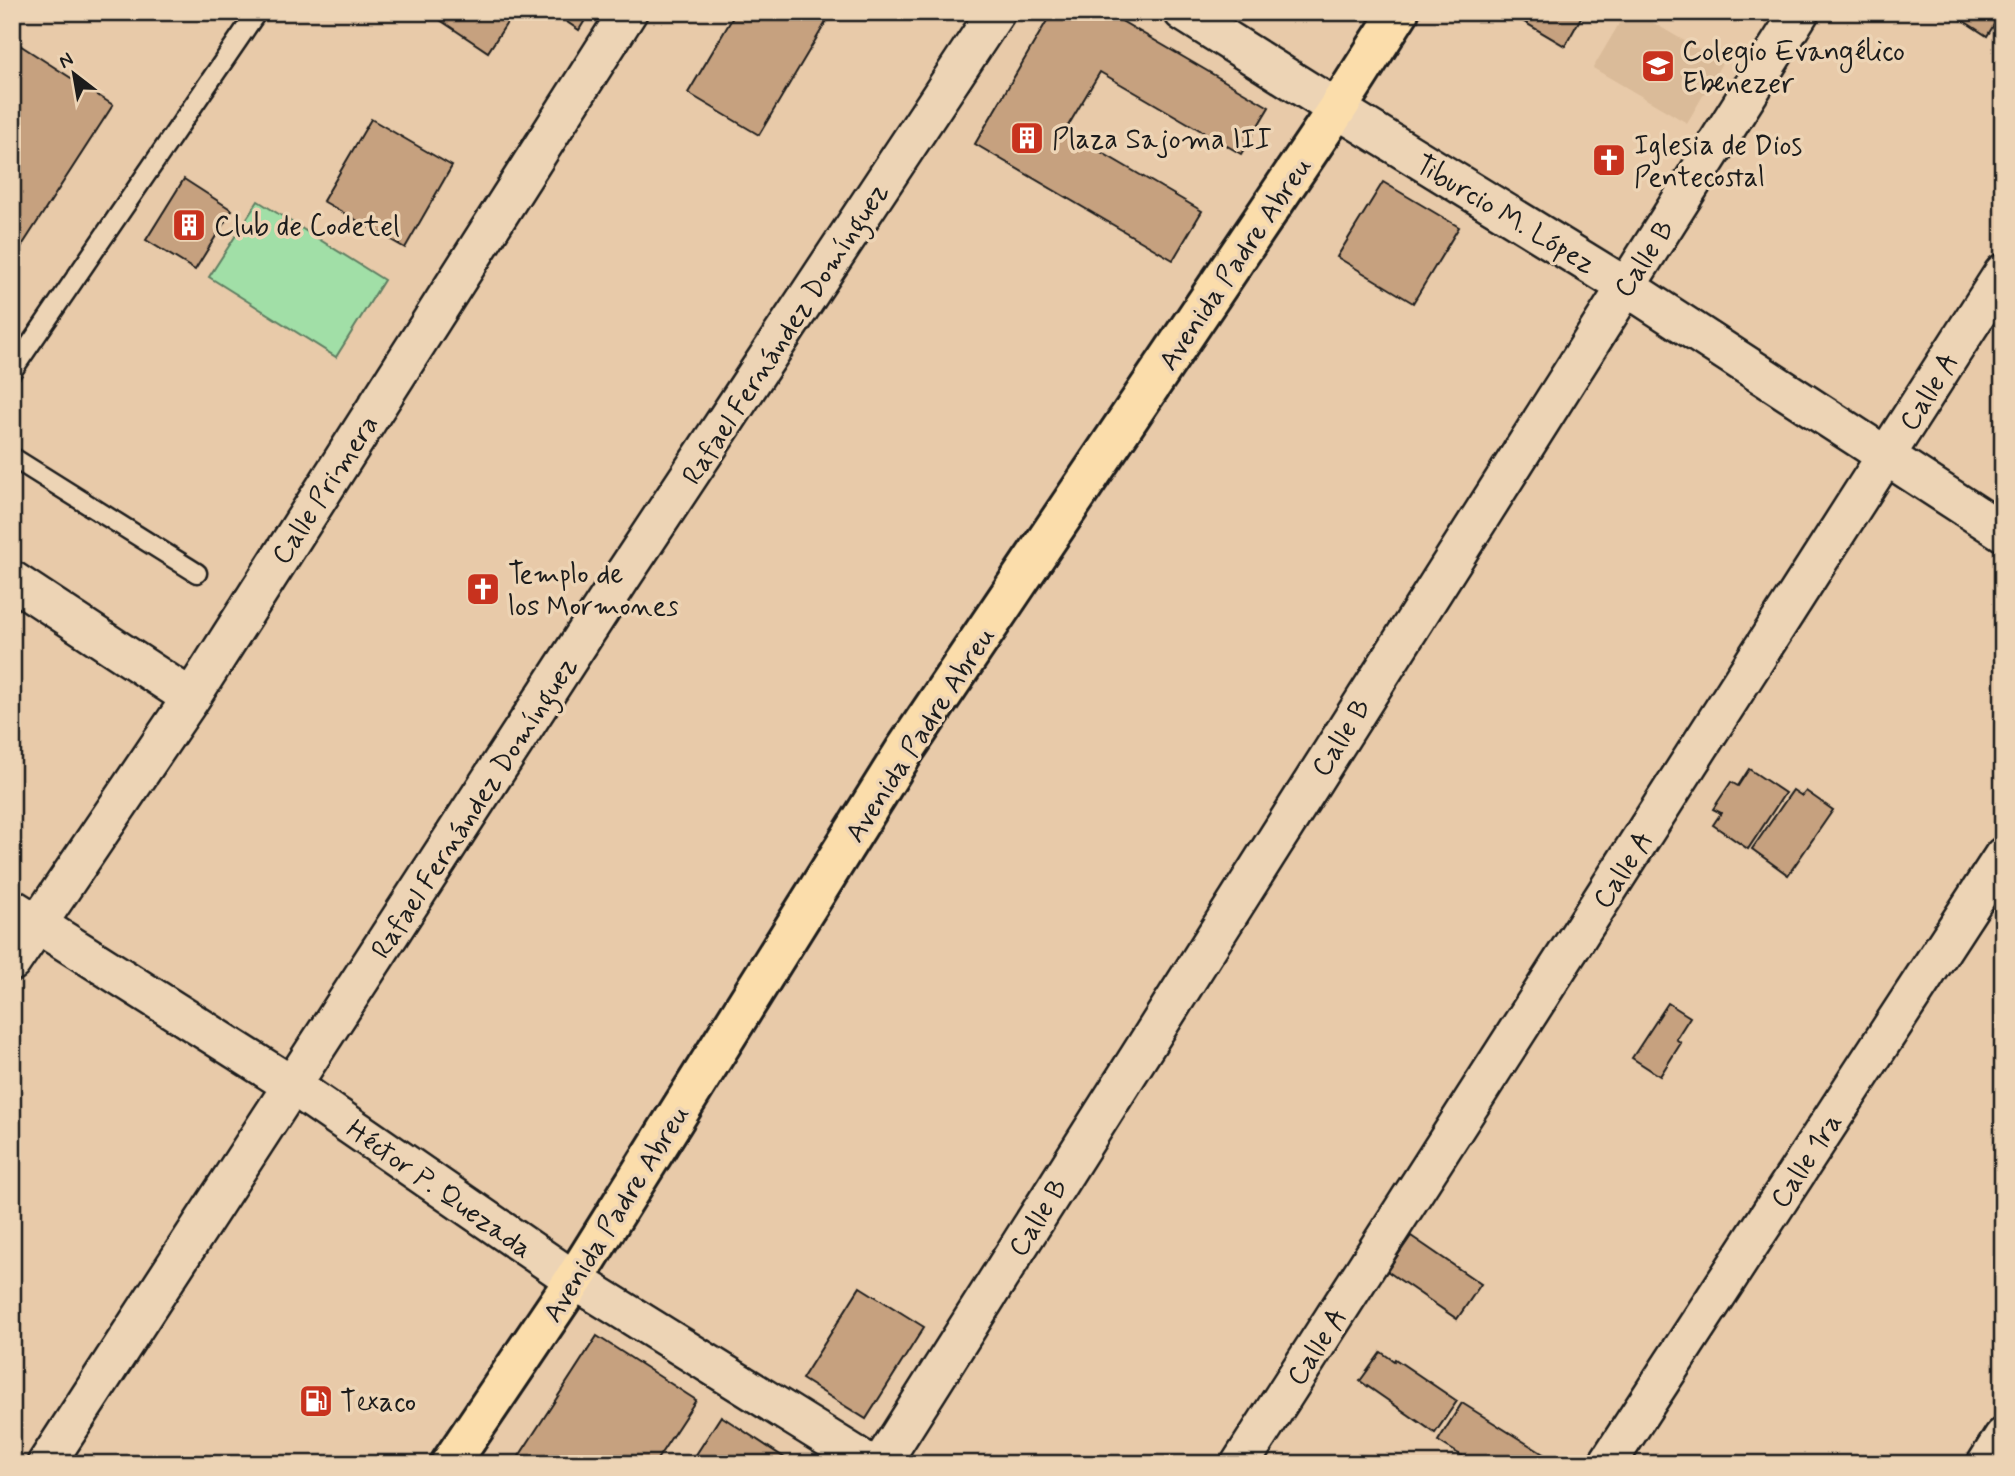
<svg xmlns="http://www.w3.org/2000/svg" width="2015" height="1476" viewBox="0 0 2015 1476" font-family="Mynerve,sans-serif">
	<rect width="100%" height="100%" fill="#e8caa9"/>
	<filter id="ink" filterUnits="userSpaceOnUse"><feTurbulence type="fractalNoise" baseFrequency=".0143" numOctaves="2"/><feDisplacementMap in="SourceGraphic" scale="14" xChannelSelector="R" yChannelSelector="G"/><feConvolveMatrix kernelMatrix="1 2 1 2 8 2 1 2 1" color-interpolation-filters="sRGB"/></filter>
	<g filter="url(#ink)">
		<path fill="#dabb99" d="M1626,12H1635L1722,63L1687,123L1593,68Z"/>
		<path fill="#a1dfa7" stroke="#5e7e62" stroke-width="2" d="M258,201L384,280L336,357L209,277Z"/>
		<path fill="#c6a17f" stroke="#1c1c1c" stroke-width="2" d="M441,12H514L488,52L437,18Z
			M552,12H590L579,30Z
			M736,12H832L759,135L688,93Z
			M1052,12H1106L1269,107L1241,154L1100,72L1065,131L1202,211L1173,260L975,144Z
			M1507,12H1584L1565,46Z
			M1950,12H2002L1987,36Z
			M12,40L113,105L12,261Z
			M371,119L452,166L405,248L323,201Z
			M184,179L232,210L195,270L146,240Z
			M1383,182L1459,227L1413,303L1337,257Z
			M1749,769L1785,793L1748,849L1713,825L1721,813L1713,809L1731,782L1738,786Z
			M1793,790L1802,796L1806,791L1833,810L1788,875L1752,849Z
			M1668,1003L1690,1017L1676,1039L1681,1043L1660,1076L1632,1058Z
			M1411,1236L1481,1284L1457,1319L1387,1271Z
			M860,1287L924,1327L866,1419L802,1379Z
			M597,1336L696,1400L654,1464H514Z
			M1381,1352L1394,1361L1395,1359L1457,1401L1435,1433L1360,1381Z
			M1462,1403L1545,1455L1540,1464H1475L1438,1441Z
			M721,1416L794,1464H690Z"/>
		<g fill="none" stroke-linecap="round" stroke-linejoin="round">
			<g stroke="#1c1c1c" stroke-width="23">
				<path id="service" d="M12,371L257,12
					M12,457L197,573"/>
			</g>
			<g stroke="#1c1c1c" stroke-width="42">
				<path id="minor" d="M1183,12L1337,109L1625,286L2003,532
					M12,580L191,698
					M12,908L293,1086L574,1280L870,1464
					M12,962L191,698L628,12
					M46,1464L622,577L996,12
					M881,1464L1800,12
					M1240,1464L2003,273
					M1607,1464L2003,856
					M1986,1464L2003,1437"/>
			</g>
			<g stroke="#1c1c1c" stroke-width="44">
				<path id="primary" d="M450,1464L574,1280L905,750L1337,109L1399,12"/>
			</g>
			<use href="#service" stroke="#edd4b5" stroke-width="18"/>
			<use href="#minor" stroke="#edd4b5" stroke-width="37"/>
			<use href="#primary" stroke="#fbddab" stroke-width="38"/>
		</g>
	</g>
	<defs>
		<g id="school-square" transform="scale(1.75)"><rect x="-9" y="-9" width="18" height="18" rx="4" fill="#c8321e" stroke="#edd4b5"/><path d="M0-5L7-2L0 1L-7-2ZM-4 1L0 2.5L4 1V4Q0 6-4 4Z" fill="#fff"/></g>
		<g id="building-square" transform="scale(1.75)"><rect x="-9" y="-9" width="18" height="18" rx="4" fill="#c8321e" stroke="#edd4b5"/><path d="M-4-6H4V6H1V3H-1V6H-4ZM-2.5-4.3h1.7v1.8h-1.7ZM.8-4.3h1.7v1.8H.8ZM-2.5-1h1.7V.8h-1.7ZM.8-1h1.7V.8H.8Z" fill="#fff"/></g>
		<g id="church-square" transform="scale(1.75)"><rect x="-9" y="-9" width="18" height="18" rx="4" fill="#c8321e" stroke="#edd4b5"/><path d="M-1.2-6h2.4v3.5h3.3v2.4h-3.3V6h-2.4V-.1h-3.3v-2.4h3.3Z" fill="#fff"/></g>
		<g id="fuel-square" transform="scale(1.75)"><rect x="-9" y="-9" width="18" height="18" rx="4" fill="#c8321e" stroke="#edd4b5"/><path d="M-5.5-6h7V0h2V4h1.3V-2.5L3-4.5l.8-.8L6-3V5H2.5V1h-1V6h-7ZM-4.2-4.7v3.2H.2V-4.7Z" fill="#fff"/></g>
	</defs>
	<g fill-rule="evenodd">
		<use href="#school-square" x="1658" y="66"/>
		<use href="#building-square" x="1027" y="138"/>
		<use href="#church-square" x="1609" y="160"/>
		<use href="#building-square" x="189" y="225"/>
		<use href="#church-square" x="483" y="589"/>
		<use href="#fuel-square" x="316" y="1401"/>
	</g>
	<g text-anchor="middle" stroke-width="7" stroke-linejoin="round" paint-order="stroke">
		<g font-size="28" fill="#1c1c1c" stroke="#edd4b5" text-anchor="start">
			<text x="1682" y="60">Colegio Evangélico<tspan x="1682" dy="32">Ebenezer</tspan></text>
			<text x="1052" y="148">Plaza Sajoma III</text>
			<text x="1634" y="154">Iglesia de Dios<tspan x="1634" dy="32">Pentecostal</tspan></text>
			<text x="214" y="235">Club de Codetel</text>
			<text x="508" y="583">Templo de<tspan x="508" dy="32">los Mormones</tspan></text>
			<text x="340" y="1411">Texaco</text>
		</g>
		<g font-size="28" fill="#1c1c1c" stroke="#edd4b5">
			<text transform="translate(1506 213) rotate(31)" y="10">Tiburcio M. López</text>
			<text transform="translate(1643 258) rotate(-57)" y="10">Calle B</text>
			<text transform="translate(1234 263) rotate(-56)" y="10">Avenida Padre Abreu</text>
			<text transform="translate(784 333) rotate(-57)" y="10">Rafael Fernández Domínguez</text>
			<text transform="translate(1928 391) rotate(-58)" y="10">Calle A</text>
			<text transform="translate(324 489) rotate(-57)" y="10">Calle Primera</text>
			<text transform="translate(919 734) rotate(-57)" y="10">Avenida Padre Abreu</text>
			<text transform="translate(1340 737) rotate(-58)" y="10">Calle B</text>
			<text transform="translate(473 807) rotate(-57)" y="10">Rafael Fernández Domínguez</text>
			<text transform="translate(1622 869) rotate(-57)" y="10">Calle A</text>
			<text transform="translate(1805 1160) rotate(-57)" y="10">Calle 1ra</text>
			<text transform="translate(440 1188) rotate(35)" y="10">Héctor P. Quezada</text>
			<text transform="translate(615 1213) rotate(-58)" y="10">Avenida Padre Abreu</text>
			<text transform="translate(1037 1217) rotate(-58)" y="10">Calle B</text>
			<text transform="translate(1316 1346) rotate(-57)" y="10">Calle A</text>
		</g>
	</g>
	<rect width="2015" height="1476" fill="none" stroke="#edd4b5" stroke-width="42"/>
	<rect x="21" y="21" width="1973" height="1434" fill="none" stroke="#1c1c1c" stroke-width="2.5" filter="url(#ink)"/>
	<g transform="translate(74 74) rotate(329)" stroke="#edd4b5" stroke-width="5" paint-order="stroke">
	<path d="M0-5L12 26L0 18L-12 26Z" fill="#1c1c1c"/>
	<text y="-10" font-size="19" font-weight="bold" text-anchor="middle" fill="#1c1c1c">N</text>
	</g>
</svg>
